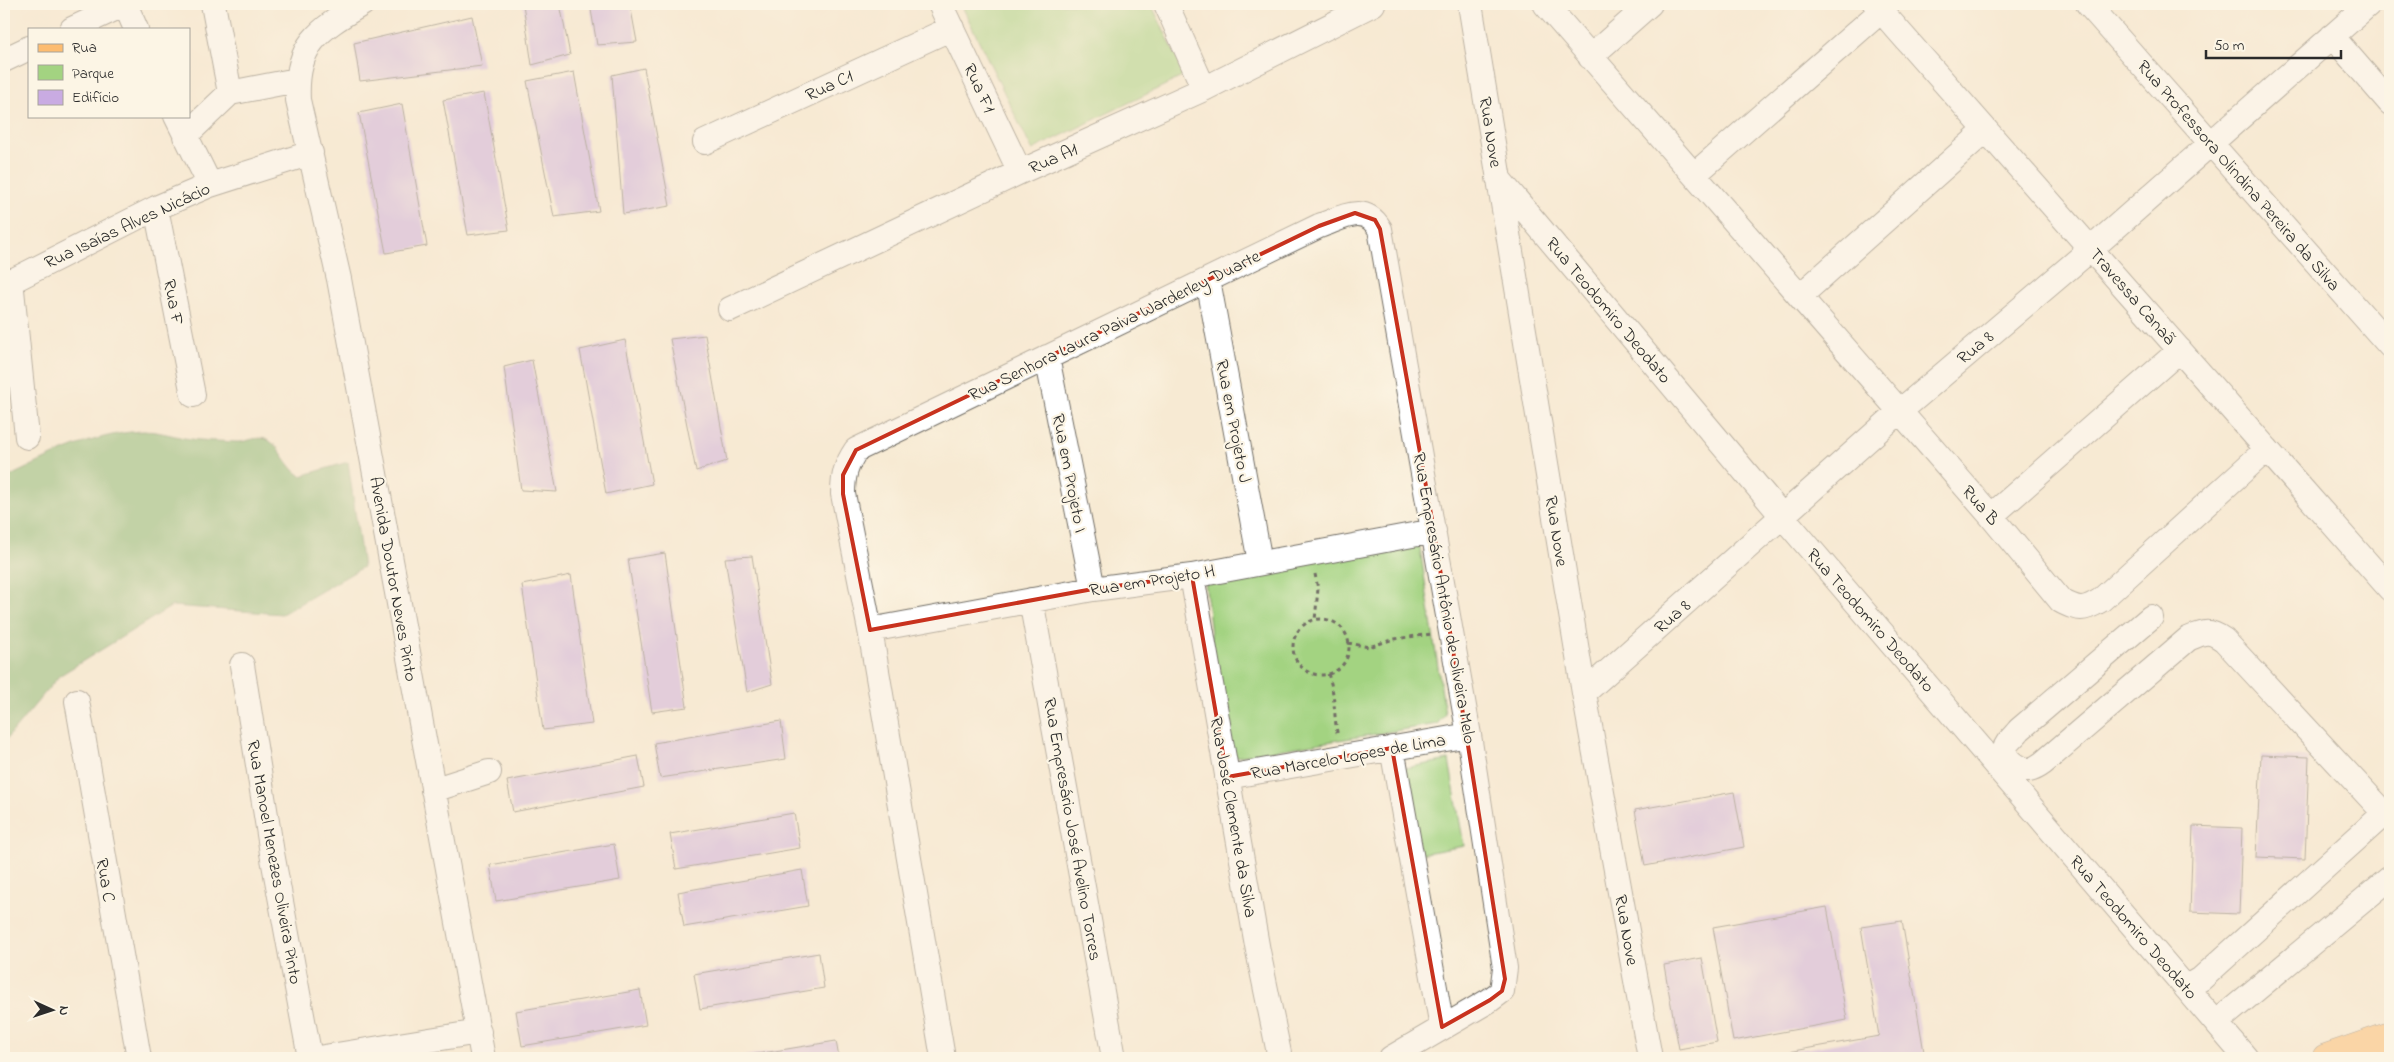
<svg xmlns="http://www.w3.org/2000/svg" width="2394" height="1062" viewBox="0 0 2394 1062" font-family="'Indie Flower',sans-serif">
	<rect width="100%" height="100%" fill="#fcf5e5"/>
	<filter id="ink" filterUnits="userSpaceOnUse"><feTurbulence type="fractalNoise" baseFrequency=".02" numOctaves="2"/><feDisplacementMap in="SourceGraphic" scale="10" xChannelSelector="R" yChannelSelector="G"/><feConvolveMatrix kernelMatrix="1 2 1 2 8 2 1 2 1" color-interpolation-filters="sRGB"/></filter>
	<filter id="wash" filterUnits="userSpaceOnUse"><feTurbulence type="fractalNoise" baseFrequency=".0096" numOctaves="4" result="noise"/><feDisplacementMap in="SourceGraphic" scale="20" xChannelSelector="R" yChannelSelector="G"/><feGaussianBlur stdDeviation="1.12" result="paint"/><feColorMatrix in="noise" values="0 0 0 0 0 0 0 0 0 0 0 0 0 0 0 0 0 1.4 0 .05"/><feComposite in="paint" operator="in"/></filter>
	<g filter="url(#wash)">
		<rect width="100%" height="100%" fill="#f7ead3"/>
		<path fill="#a3d381" stroke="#677f56" d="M961,4H1151L1186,75L1032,150Z
			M1414,538L1420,548L1445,714L1437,724L1235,757L1223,747L1204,570Z
			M1449,760L1464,846L1420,854L1405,768Z"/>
		<path fill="#82b56f" stroke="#56704d" d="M142,431C157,431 170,435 184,438C201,441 220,441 238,442C248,442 257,435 268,440C282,448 286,466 301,476L348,462L363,567L282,614L172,606L59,676L4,742V479C50,457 90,434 142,431Z"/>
		<g id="blocks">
			<path fill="#c9abe2" d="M523,4H560L570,55L532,65Z
				M590,4H630L637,42L597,45Z
				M472,16L482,66L360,81L354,43Z
				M644,68L670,206L623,214L612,75Z
				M574,72L599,211L554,217L527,81Z
				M484,93L509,230L468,235L443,100Z
				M402,104L427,246L386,253L359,113Z
				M705,335L727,461L696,471L670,339Z
				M625,340L652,484L606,494L580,350Z
				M532,360L557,492L521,490L504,367Z
				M665,553L687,707L652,712L628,559Z
				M752,556L772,684L747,692L725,558Z
				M571,575L592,724L543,730L522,585Z
				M781,721L786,759L660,778L654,743Z
				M2261,755L2309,757L2305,859L2256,857Z
				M638,756L644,787L513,812L507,781Z
				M1734,792L1744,847L1645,866L1635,810Z
				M794,813L800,848L676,869L670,834Z
				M2193,826L2242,828L2239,914L2190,912Z
				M614,844L620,880L496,901L490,865Z
				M802,870L808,906L684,927L678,892Z
				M1827,907L1847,1020L1733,1041L1713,927Z
				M1902,921L1925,1058H1753L1879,1036L1861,927Z
				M819,953L824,988L700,1009L694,974Z
				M1702,958L1717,1042L1679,1049L1664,965Z
				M640,990L646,1025L522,1046L516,1011Z
				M836,1041L839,1058H738V1057Z"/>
		</g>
	</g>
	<g filter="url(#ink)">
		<use href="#blocks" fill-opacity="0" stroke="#726e66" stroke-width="1"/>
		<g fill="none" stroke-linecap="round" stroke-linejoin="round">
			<g stroke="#726e66" stroke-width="26">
				<path id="minor" d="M125,4L136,29
					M213,4L230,93
					M362,4C318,30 295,45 298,100L339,279L483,1058
					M940,4L1020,172
					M1166,4L1204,89
					M1470,4L1584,693L1650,1058
					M1545,4L1991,516L2061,601C2079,610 2083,611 2101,600L2267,449
					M1875,4L2390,589
					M2088,4L2390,346
					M72,29L125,4
					M2332,36L2390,103
					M1590,57L1650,4
					M4,60L29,48
					M176,116L210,185
					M185,136L230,93L297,80
					M705,142L952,28
					M1694,175L1881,11
					M1498,178L1783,517L2246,1058
					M156,208L193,395
					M11,280L27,437
					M1208,280L1260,562
					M4,285L156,208L210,185L311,153
					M1800,296L1986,130
					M730,309L1020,172L1204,89L1373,4
					M1047,357L1093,589
					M1991,516L2180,350
					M1192,576L1258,951L1280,1058
					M1031,600L1114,1058
					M2151,617L2019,730C2015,736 2006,742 2005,749C2003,759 2020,771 2029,770C2034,769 2039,766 2043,763L2188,639C2204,632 2209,629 2224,640L2390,819
					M870,630L1093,589L1192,576L1434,531
					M242,665L272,853L310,1058
					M1584,693L1899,412L2091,249L2369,4
					M77,701L139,1058
					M1392,748L1442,1027
					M1227,777L1469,735
					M433,790L489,772
					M2186,988L2201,979L2385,813
					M2216,1023L2390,878
					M318,1058L479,1032
					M943,1058L870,630L843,494C843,475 846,465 856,450L1319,226C1343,218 1364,202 1380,229L1469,735L1505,968L1502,991L1490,1000L1391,1058"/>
			</g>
			<g stroke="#726e66" stroke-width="29">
				<path id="major" d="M2326,1058L2390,1036
					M2385,1058L2390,1056"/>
			</g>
			<path stroke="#726e66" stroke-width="3" stroke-dasharray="4 4" stroke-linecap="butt" d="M1315,574L1318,589L1315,620
				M1293 647a28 28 0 1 1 56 0a28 28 0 1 1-56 0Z
				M1348,643L1369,647L1394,639L1432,634
				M1328,674C1336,694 1333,715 1338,737"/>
			<use href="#minor" stroke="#fff" stroke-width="24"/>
			<use href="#major" stroke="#fdbc70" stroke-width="28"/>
		</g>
	</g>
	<path d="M0 0H2394V1062H0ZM1355,213L1375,220L1380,229L1434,531L1505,979L1502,991L1490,1000L1442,1027L1392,748L1227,777L1192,576L1093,589L870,630L843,494V475L856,450L1319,226Z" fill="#f7ead3" fill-opacity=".55" fill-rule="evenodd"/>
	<path fill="none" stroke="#c8321e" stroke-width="4" stroke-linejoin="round" d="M1355,213L1375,220L1380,229L1434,531L1505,979L1502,991L1490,1000L1442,1027L1392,748L1227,777L1192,576L1093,589L870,630L843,494V475L856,450L1319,226Z"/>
	<g text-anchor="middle" stroke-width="4.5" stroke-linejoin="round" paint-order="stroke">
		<g font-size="18" fill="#2b2b2b" stroke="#fcf5e5">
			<text transform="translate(829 85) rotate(-25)" y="6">Rua C1</text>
			<text transform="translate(980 88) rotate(65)" y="6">Rua F1</text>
			<text transform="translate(1491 132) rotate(81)" y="6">Rua Nove</text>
			<text transform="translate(1053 158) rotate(-24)" y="6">Rua A1</text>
			<text transform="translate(2239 175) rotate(49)" y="6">Rua Professora Olindina Pereira da Silva</text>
			<text transform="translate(127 225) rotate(-25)" y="6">Rua Isaías Alves Nicácio</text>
			<text transform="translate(2133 296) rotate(49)" y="6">Travessa Canaã</text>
			<text transform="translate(174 302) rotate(79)" y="6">Rua F</text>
			<text transform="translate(1609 310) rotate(50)" y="6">Rua Teodomiro Deodato</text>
			<text transform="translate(1114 325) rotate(-26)" y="6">Rua Senhora Laura Paiva Warderley Duarte</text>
			<text transform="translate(1975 347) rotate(-40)" y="6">Rua 8</text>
			<text transform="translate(1234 421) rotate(79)" y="6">Rua em Projeto J</text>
			<text transform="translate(1070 473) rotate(79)" y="6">Rua em Projeto I</text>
			<text transform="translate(1981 505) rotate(49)" y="6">Rua B</text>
			<text transform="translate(1557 531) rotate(81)" y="6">Rua Nove</text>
			<text transform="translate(394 579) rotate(80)" y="6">Avenida Doutor Neves Pinto</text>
			<text transform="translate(1152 580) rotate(-9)" y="6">Rua em Projeto H</text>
			<text transform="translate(1445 598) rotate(80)" y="6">Rua Empresário Antônio de Oliveira Melo</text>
			<text transform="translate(1672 616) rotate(-41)" y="6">Rua 8</text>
			<text transform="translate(1871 620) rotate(49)" y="6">Rua Teodomiro Deodato</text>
			<text transform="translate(1348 756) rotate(-10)" y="6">Rua Marcelo Lopes de Lima</text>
			<text transform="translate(1234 817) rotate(80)" y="6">Rua José Clemente da Silva</text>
			<text transform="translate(1073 829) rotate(80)" y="6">Rua Empresário José Avelino Torres</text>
			<text transform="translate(275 862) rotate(80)" y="6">Rua Manoel Menezes Oliveira Pinto</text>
			<text transform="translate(106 880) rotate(80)" y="6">Rua C</text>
			<text transform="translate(2134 927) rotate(49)" y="6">Rua Teodomiro Deodato</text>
			<text transform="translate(1627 930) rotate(80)" y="6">Rua Nove</text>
		</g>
	</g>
	<rect width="2394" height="1062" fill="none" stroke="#fcf5e5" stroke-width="20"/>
	<rect x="28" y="28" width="162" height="90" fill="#fcf5e5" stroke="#a8a49b"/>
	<rect x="38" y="44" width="25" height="8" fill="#fdbc70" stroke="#a8a49b"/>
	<text x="72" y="52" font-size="15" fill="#2b2b2b">Rua</text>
	<rect x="38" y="65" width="25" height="15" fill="#a3d381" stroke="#a8a49b"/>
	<text x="72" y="78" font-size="15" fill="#2b2b2b">Parque</text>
	<rect x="38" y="90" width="25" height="15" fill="#c9abe2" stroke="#a8a49b"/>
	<text x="72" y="102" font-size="15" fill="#2b2b2b">Edifício</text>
	<g transform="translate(52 1010) rotate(93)" stroke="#fcf5e5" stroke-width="4" paint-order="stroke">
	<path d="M0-4L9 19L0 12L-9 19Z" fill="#2b2b2b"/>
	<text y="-8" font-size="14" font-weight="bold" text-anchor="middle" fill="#2b2b2b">N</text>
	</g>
	<path d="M2206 50v8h135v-8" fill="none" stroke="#2b2b2b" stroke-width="2.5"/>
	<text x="2214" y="50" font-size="15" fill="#2b2b2b" stroke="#fcf5e5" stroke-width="4" paint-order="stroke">50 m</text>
</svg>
